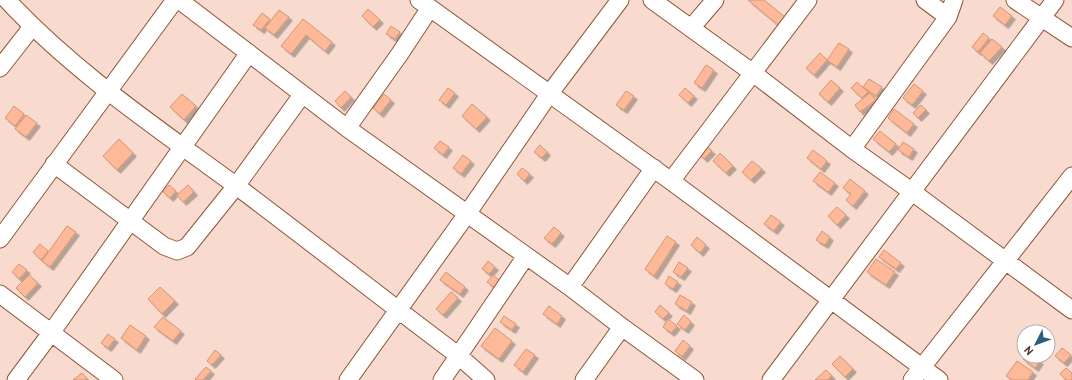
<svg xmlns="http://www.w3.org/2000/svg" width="1072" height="380" viewBox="0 0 1072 380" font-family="'PT Sans',sans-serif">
	<defs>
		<filter id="shadow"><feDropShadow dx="3.5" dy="3.5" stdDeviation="0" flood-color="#0004"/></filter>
	</defs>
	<rect width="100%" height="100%" fill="#f8dbce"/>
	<path fill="#feba98" stroke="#d59473" filter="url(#shadow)" d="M748,0H764L785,17L778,25Z
		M1000,7L1012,16L1005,25L993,16Z
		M368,9L380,20L373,27L362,16Z
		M279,10L289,17L274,35L265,28Z
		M262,13L270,19L261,30L253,25Z
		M303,19L332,42L325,51L306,35L291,54L281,46Z
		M391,26L400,32L395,39L386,34Z
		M983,33L989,38L978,52L972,47Z
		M992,39L1002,47L989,61L980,53Z
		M839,43L849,49L837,67L827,60Z
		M820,53L827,60L814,75L806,68Z
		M706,65L714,70L702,88L694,83Z
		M869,79L882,87L876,96L863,87Z
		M831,80L840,88L828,102L819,94Z
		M857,82L868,92L862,98L851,88Z
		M914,84L923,91L912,105L903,98Z
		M448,88L455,93L446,105L439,100Z
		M685,88L694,96L688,103L679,95Z
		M345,91L351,97L341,108L335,101Z
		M626,91L634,96L624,110L616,105Z
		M870,93L876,100L860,112L855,105Z
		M182,94L196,106L184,120L170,107Z
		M384,94L391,100L380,114L373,108Z
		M472,104L487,117L476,129L462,116Z
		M921,105L926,110L918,118L913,113Z
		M14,106L24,114L15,126L5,118Z
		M894,109L914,124L907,133L888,118Z
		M26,115L37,123L26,137L15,129Z
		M880,131L896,144L889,152L873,139Z
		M119,139L133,153L117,170L103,156Z
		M440,141L449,147L443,155L434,148Z
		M903,142L914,149L909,157L898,150Z
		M540,145L547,152L542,158L534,152Z
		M705,145L712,151L704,159L698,153Z
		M813,150L827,161L821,169L807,158Z
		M720,153L733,166L726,173L713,161Z
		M463,155L471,161L461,174L453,168Z
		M752,161L762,169L751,180L742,172Z
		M522,168L530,174L524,181L517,174Z
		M820,172L835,183L828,192L813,181Z
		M850,179L865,191L853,206L846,200L851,194L843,188Z
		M169,185L176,191L170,198L163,192Z
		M188,185L194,192L183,202L177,195Z
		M837,207L846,215L837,225L828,216Z
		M771,215L781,222L774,231L764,224Z
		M67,226L76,232L50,267L42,261Z
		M554,227L561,233L552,244L544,238Z
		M822,231L830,237L825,245L816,240Z
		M667,236L676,242L654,276L645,269Z
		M697,237L706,245L700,253L691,245Z
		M40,244L48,251L41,260L33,252Z
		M884,250L901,263L896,269L879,257Z
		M876,259L895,272L886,285L867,272Z
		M488,261L495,267L489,274L482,269Z
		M679,262L688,268L681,277L673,272Z
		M19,264L27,270L19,279L12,272Z
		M446,272L465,287L460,294L440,280Z
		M29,275L38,283L25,297L16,288Z
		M493,275L501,282L496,289L487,282Z
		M669,276L678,282L673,289L665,284Z
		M160,287L175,301L162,314L148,299Z
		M451,292L458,298L443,315L436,309Z
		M680,295L692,302L687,311L675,304Z
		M660,305L669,313L663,319L655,312Z
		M549,306L562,316L557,324L543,314Z
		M684,315L691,322L685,330L677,324Z
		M504,316L516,324L512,330L500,322Z
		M163,317L181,331L173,341L154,327Z
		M668,319L677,326L671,333L663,327Z
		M130,325L146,336L137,350L121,338Z
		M495,328L512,341L499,359L481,346Z
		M108,334L115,339L108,348L101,343Z
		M683,340L690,346L682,357L675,351Z
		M1062,348L1071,355L1064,363L1055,356Z
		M526,349L535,355L523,372L514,365Z
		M215,350L221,355L212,365L207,361Z
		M840,356L853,369L845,377L832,364Z
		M1025,356H1033L1040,361L1035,368L1023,359Z
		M1017,361L1033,372L1028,380H1012L1006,376Z
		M206,367L211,371L203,380H196L195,379Z
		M1066,368L1072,373V380H1066L1060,374Z
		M826,370L832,376L827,380H815Z
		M82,373L87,379L86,380H73Z"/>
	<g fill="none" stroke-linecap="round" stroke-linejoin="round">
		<g stroke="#905434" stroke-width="19">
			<path id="minor" d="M7,0C74,72 156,127 235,185C310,241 384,300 459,356L486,380
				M179,0L347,128L570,287L622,327L695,380
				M419,0L671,181L939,380
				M652,0L753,73L852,149L911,191L1072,310
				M925,0L948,17
				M1015,0L1072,38
				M691,28L715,0
				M0,68L32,27
				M347,128L399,55L430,8
				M852,149L948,17L954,0
				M54,164L164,246L177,251L187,247L236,186L302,95
				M671,181L808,0
				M0,239L175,0
				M570,287L654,168
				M0,294L114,380
				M16,380L51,333L249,53
				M348,380L467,214L550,93L620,0
				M442,380L526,256
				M584,380L622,327
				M771,380L1055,0
				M912,380L1072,176"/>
		</g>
		<use href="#minor" stroke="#fff" stroke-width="17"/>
	</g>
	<g transform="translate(1036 344) rotate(228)"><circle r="19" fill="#ffffff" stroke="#b9aea8"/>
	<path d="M0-3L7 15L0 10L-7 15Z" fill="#256179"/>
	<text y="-6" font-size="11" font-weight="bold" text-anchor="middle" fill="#4f3426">N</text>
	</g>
</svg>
